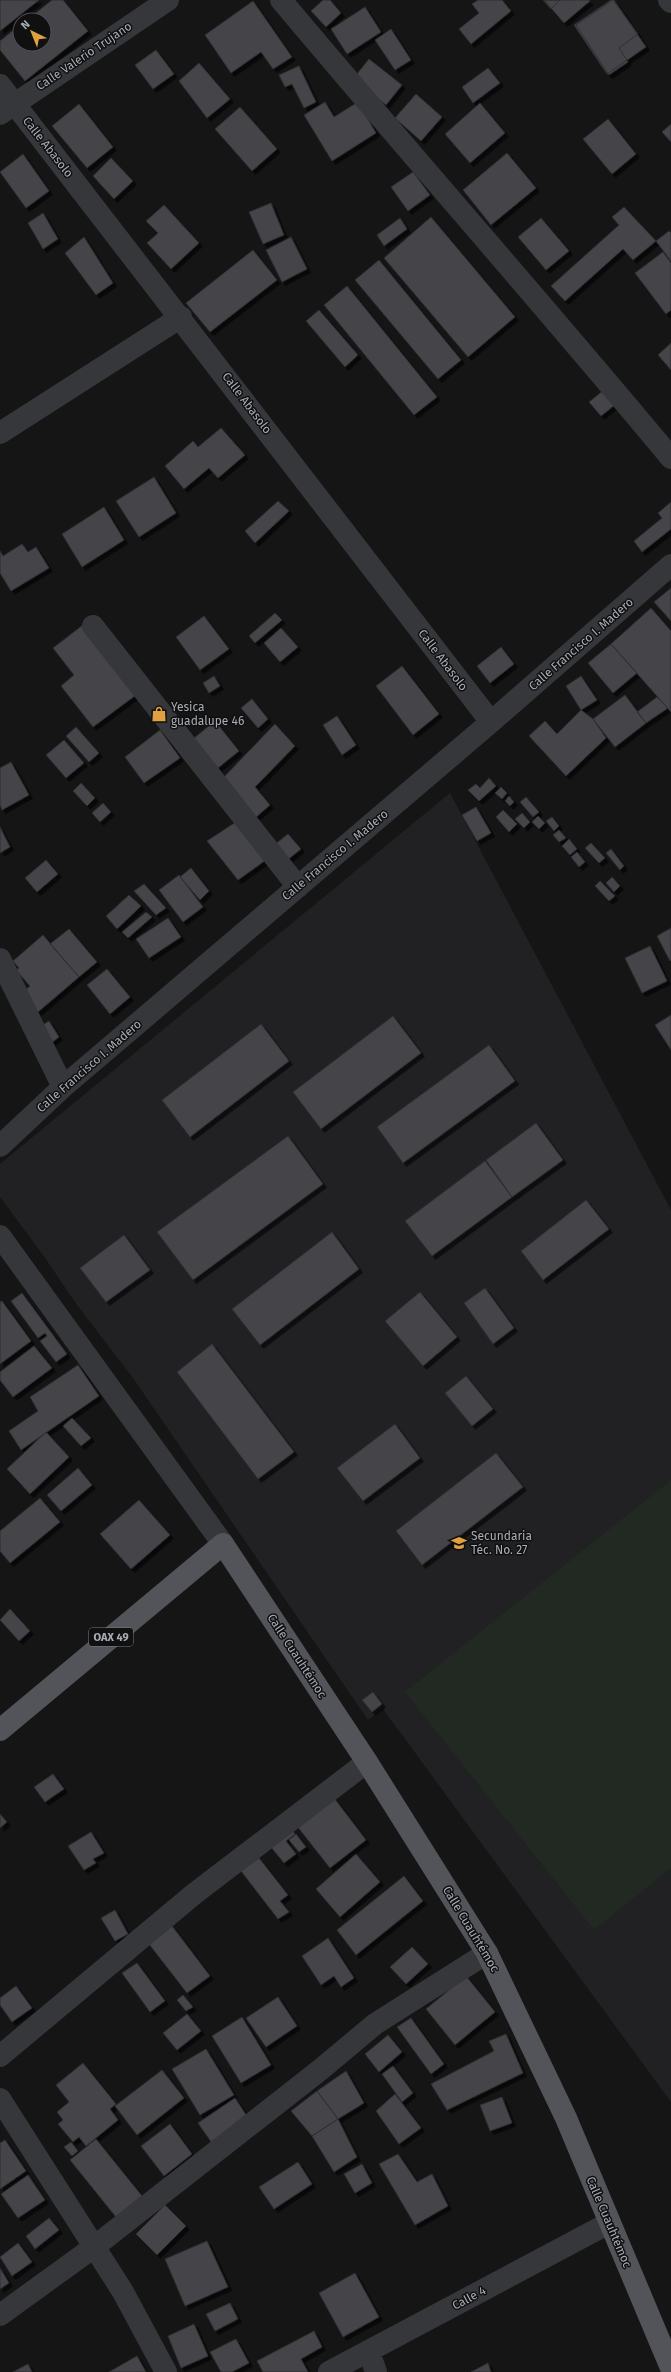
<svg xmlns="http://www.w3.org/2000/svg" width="671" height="2372" viewBox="0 0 671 2372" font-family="'Fira Sans',sans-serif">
	<defs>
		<filter id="shadow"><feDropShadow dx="3.5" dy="3.5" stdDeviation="0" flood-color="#0009"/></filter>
	</defs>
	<rect width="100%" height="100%" fill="#151516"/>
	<path fill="#212123" d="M450,793L671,1210V2102L383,1709L368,1720L133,1378L77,1305L43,1255L0,1197V1164Z"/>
	<path fill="#212922" d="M671,1480V1868L594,1930L405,1692Z"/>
	<path fill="#444549" stroke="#2f2f32" filter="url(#shadow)" d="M0,0H39L0,31Z
		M52,0H63L88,31L25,81L0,50V41L20,25V44H44V20H27Z
		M323,0H330L341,13L326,27L311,11Z
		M478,0H502L511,11L471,44L459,29L479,13L472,4Z
		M543,0H560L551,9Z
		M544,0H589L590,1L564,23Z
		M611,0H614L646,47L607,74L574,25Z
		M613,0L638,34L619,48L628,62L609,75L576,25Z
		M253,1L292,57L273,69L261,52L231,73L205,35Z
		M365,7L381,32L347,54L331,29Z
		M391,29L411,60L395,70L375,40Z
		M156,50L174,74L153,89L135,65Z
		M369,59L402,85L386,105L353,79Z
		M199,63L230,99L207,118L179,81Z
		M299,66L316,102L304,108L292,84L285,87L279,75Z
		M488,68L500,83L473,103L462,87Z
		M416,94L442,117L421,141L395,118Z
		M325,102L334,117L358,102L376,133L332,161L304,115Z
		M480,103L505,133L470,163L445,134Z
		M79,104L113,147L87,168L52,126Z
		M240,107L277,149L252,171L215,129Z
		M608,119L636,154L612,174L583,139Z
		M671,124V142L662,132Z
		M507,153L536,188L491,225L463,190Z
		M23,154L49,191L26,208L0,172Z
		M111,158L133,181L114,199L93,176Z
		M413,172L430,195L408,211L391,187Z
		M271,203L284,235L263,244L249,212Z
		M164,205L199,243L171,269L147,243L158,233L146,221Z
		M624,207L656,241L633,260L623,249L565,301L551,286L619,225L612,217Z
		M43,213L58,239L43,249L28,223Z
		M431,217L515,317L468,357L384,258Z
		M400,218L407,229L384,246L377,235Z
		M541,218L569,251L546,270L518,237Z
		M669,231L671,233V261L656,241Z
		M84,237L113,283L96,295L65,253Z
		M291,237L307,269L282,282L266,250Z
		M253,250L277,280L210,332L186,303Z
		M663,252L671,263V310L666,314L635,273Z
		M379,260L461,360L438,379L355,280Z
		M347,286L437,397L414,415L324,305Z
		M319,310L358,355L345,367L306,321Z
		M671,343V370L658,355Z
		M604,390L616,404L601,416L589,402Z
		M221,428L245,455L218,478L209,468L184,489L165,466L193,441L198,447Z
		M154,477L176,513L139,537L116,501Z
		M278,501L289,511L255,543L245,531Z
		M671,502V529L642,552L634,541L662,518L658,513Z
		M104,507L124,540L82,567L62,534Z
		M22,544L28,552L36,547L49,568L11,591L0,573V551L3,556Z
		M671,588V621L654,602Z
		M651,608L671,631V712L611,644Z
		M275,613L282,620L255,643L249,636Z
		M204,616L229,649L200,670L176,637Z
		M83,625L136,695L93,727L61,686L74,675L53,648Z
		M281,628L298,647L280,662L264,643Z
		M611,644L637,673L613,693L588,663Z
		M501,647L514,664L490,683L477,666Z
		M402,666L439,714L413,735L376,686Z
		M214,676L220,686L209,693L203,683Z
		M581,676L597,700L581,710L566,686Z
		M625,695L646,723L615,747L593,719Z
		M657,697L668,708L646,723L637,712Z
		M252,699L268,719L258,728L241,708Z
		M581,710L593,719L606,738L566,776L529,736L545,721L557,734Z
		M337,716L356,745L342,755L323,725Z
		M215,721L239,751L218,768L193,739Z
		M275,724L295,746L255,787L270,805L255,818L223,778Z
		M76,727L99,753L89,762L66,736Z
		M160,730L180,758L144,783L125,757Z
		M64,740L84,763L66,778L46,755Z
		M11,762L29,795L2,810L0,805V768Z
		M489,778L496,786L479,801L468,790L476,784L480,788Z
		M81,783L95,798L87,806L73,791Z
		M501,787L507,793L502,799L495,793Z
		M509,796L514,802L510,806L505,801Z
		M526,797L539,812L533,817L520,802Z
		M103,803L111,812L100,822L92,813Z
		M476,807L491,833L477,841L462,815Z
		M503,810L517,824L509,832L496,817Z
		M522,813L530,822L524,828L515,819Z
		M538,816L545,823L539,829L532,822Z
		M552,817L559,826L554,831L546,821Z
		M236,822L266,860L238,880L207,841Z
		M0,827L10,847L0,853Z
		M559,830L566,838L559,842L553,835Z
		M288,834L301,849L286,861L273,846Z
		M569,839L577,849L570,855L562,846Z
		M591,843L605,858L599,863L585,848Z
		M611,849L624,866L620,870L606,853Z
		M577,852L585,862L579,867L571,857Z
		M46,860L58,874L37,892L25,878Z
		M191,868L209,891L200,900L180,877Z
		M179,875L203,907L183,922L159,890Z
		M612,877L620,886L614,892L606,883Z
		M600,881L615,896L609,901L595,886Z
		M144,884L166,908L156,915L134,891Z
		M129,895L141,906L117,929L106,916Z
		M146,912L152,917L128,938L122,932Z
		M168,918L181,937L149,958L136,939Z
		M671,928V960L670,961L657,936Z
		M69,929L97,962L79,977L50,944Z
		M43,935L79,977L38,1012L22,993L30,986L16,970L19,968L13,961Z
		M650,946L667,981L642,993L625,958Z
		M107,969L130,997L110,1014L87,985Z
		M671,1015V1050L655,1025Z
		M393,1016L421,1053L321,1129L293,1092Z
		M49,1021L59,1037L51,1043L41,1026Z
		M261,1024L289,1061L190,1137L162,1100Z
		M489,1045L515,1081L403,1163L377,1127Z
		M536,1123L563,1160L512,1197L486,1160Z
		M288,1136L323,1184L193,1280L157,1232Z
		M485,1161L512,1197L432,1256L405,1221Z
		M586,1200L609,1229L543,1280L521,1251Z
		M332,1232L359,1269L260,1345L232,1309Z
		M124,1235L150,1270L106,1302L80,1268Z
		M485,1288L514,1328L493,1344L464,1303Z
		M420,1292L457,1337L423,1366L385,1321Z
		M22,1293L67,1354L56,1362L40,1341L47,1336L45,1333L38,1338L11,1301Z
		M2,1301L31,1341L0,1364V1302Z
		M212,1344L294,1452L258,1479L177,1372Z
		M34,1346L52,1368L13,1397L0,1380V1372Z
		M78,1365L99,1396L21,1450L9,1431L38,1411L30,1397Z
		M466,1376L493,1409L472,1426L445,1393Z
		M72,1418L91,1438L81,1446L63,1426Z
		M395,1424L420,1458L363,1501L337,1468Z
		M46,1432L69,1457L30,1494L7,1469Z
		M496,1453L523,1487L422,1565L396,1531Z
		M78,1468L92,1485L61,1511L47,1495Z
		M40,1498L60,1522L10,1563L0,1551V1531Z
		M139,1500L170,1535L131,1569L100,1534Z
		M10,1609L30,1631L19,1641L0,1620Z
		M373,1692L382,1704L372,1712L362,1700Z
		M53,1774L64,1789L45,1802L34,1787Z
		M334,1798L366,1840L330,1868L297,1826Z
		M0,1814L7,1822L0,1828Z
		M292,1830L295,1834L286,1841L296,1854L284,1863L271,1847Z
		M91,1832L104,1853L93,1859L96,1863L84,1870L68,1846Z
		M296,1834L306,1847L299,1852L289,1840Z
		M356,1854L380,1882L340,1917L316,1889Z
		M259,1858L288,1895L280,1901L289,1912L278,1919L241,1871Z
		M404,1876L423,1901L356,1955L337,1930Z
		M115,1910L128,1934L115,1941L101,1918Z
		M172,1926L210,1976L187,1993L149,1944Z
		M328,1938L354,1978L341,1987L334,1976L321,1985L302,1956Z
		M412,1947L428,1964L406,1984L390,1967Z
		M137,1963L165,2001L150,2012L122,1973Z
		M466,1976L495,2012L455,2045L426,2009Z
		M16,1986L32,2008L12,2022L0,2005V1998Z
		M183,1995L193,2007L186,2011L177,2000Z
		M278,1997L297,2026L266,2047L246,2018Z
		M187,2014L201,2031L177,2050L163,2033Z
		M242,2017L271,2065L241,2083L212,2036Z
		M411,2018L444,2064L431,2074L397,2027Z
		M506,2034L523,2073L447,2110L431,2084L494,2051L489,2041Z
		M388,2035L402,2052L379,2072L365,2054Z
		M206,2049L234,2095L200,2115L172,2069Z
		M83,2063L116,2104L110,2109L118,2120L86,2146L79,2137L73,2142L58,2124L63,2120L57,2112L69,2102L56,2085Z
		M393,2066L413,2093L402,2102L382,2074Z
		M162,2070L184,2098L137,2135L115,2106Z
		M346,2071L364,2103L338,2119L317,2091Z
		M317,2091L338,2119L312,2136L291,2111Z
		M395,2094L421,2128L399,2144L376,2111Z
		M502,2097L512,2123L490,2131L480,2105Z
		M235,2098L250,2121L214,2146L198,2123Z
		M338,2119L357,2157L334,2172L312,2136Z
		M170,2124L192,2154L164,2176L141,2146Z
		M96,2139L142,2196L116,2217L70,2160Z
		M5,2140L26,2171L0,2189V2143Z
		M71,2142L78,2151L72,2156L64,2147Z
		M398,2154L417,2182L432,2174L448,2206L415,2225L379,2164Z
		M298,2162L312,2184L274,2209L259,2187Z
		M362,2164L372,2183L355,2193L344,2174Z
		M28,2175L45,2200L18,2218L1,2194Z
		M165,2205L186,2226L157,2255L136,2234Z
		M49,2218L59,2230L35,2249L26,2236Z
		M207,2241L228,2287L185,2306L165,2259Z
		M18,2243L32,2262L12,2276L0,2257Z
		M0,2268L9,2283L0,2289Z
		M355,2273L379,2317L343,2337L319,2293Z
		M230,2303L238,2319L215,2331L206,2314Z
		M194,2324L208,2356L181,2368L168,2336Z
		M314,2331L322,2347L301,2359L308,2372H263L257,2361Z
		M236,2339L249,2363L232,2372H221L210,2352Z
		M137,2356L146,2372H109Z
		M488,2363L491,2372H471Z
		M28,2364L32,2372H13Z"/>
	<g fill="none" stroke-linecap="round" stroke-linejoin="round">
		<path stroke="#36373b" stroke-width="22" d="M281,0C410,154 543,304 671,458
			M669,0L671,2
			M0,85L491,722
			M0,114L168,0
			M0,433L181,317
			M93,626L298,887
			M0,959L63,1087
			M0,1146L63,1087L491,722L671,565
			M0,1236L223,1544
			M0,2056L194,1894L367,1762
			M0,2099L123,2292L166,2372
			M0,2315L94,2247L320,2070L375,2024L487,1953
			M369,2352L376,2372
			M329,2372L609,2223"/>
		<path stroke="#52545a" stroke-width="22" d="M0,1730L223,1544L367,1762L487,1953L566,2118L671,2368"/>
	</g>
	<defs>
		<g id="shop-bare" transform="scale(1.2)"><path d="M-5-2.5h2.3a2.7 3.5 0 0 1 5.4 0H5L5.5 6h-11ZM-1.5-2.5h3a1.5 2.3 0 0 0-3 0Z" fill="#e2a141" stroke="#101011" stroke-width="2.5" paint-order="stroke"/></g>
		<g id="school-bare" transform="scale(1.2)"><path d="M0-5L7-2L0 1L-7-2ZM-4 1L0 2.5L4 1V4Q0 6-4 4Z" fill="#e2a141" stroke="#101011" stroke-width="2.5" paint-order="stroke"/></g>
	</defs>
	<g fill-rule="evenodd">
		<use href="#shop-bare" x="159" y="714"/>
		<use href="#school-bare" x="459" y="1543"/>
	</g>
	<g text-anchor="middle" stroke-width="3" stroke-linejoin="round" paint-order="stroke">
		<rect fill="#101011" stroke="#7a7e84" stroke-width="1" x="89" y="1628" width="44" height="18" rx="3"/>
		<g font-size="11" font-weight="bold" fill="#a8adb5">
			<text x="111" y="1641">OAX 49</text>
		</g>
		<g font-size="12" fill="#a8adb5" stroke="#101011">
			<text transform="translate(84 56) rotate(-34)" y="4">Calle Valerio Trujano</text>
			<text transform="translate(48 147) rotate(52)" y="4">Calle Abasolo</text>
			<text transform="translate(247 403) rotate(53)" y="4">Calle Abasolo</text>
			<text transform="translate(581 644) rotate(-41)" y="4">Calle Francisco I. Madero</text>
			<text transform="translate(443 660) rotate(53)" y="4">Calle Abasolo</text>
			<text transform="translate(335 855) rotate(-40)" y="4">Calle Francisco I. Madero</text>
			<text transform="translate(89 1066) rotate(-41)" y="4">Calle Francisco I. Madero</text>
			<text transform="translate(297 1656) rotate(57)" y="4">Calle Cuauhtémoc</text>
			<text transform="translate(471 1929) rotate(59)" y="4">Calle Cuauhtémoc</text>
			<text transform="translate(609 2222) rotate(67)" y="4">Calle Cuauhtémoc</text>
			<text transform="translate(469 2298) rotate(-28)" y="4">Calle 4</text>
		</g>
		<g font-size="12" fill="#a8adb5" stroke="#101011" text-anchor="start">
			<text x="171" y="711">Yesica<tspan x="171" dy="14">guadalupe 46</tspan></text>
			<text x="471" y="1540">Secundaria<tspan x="471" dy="14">Téc. No. 27</tspan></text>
		</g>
	</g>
	<g transform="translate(32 32) rotate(317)"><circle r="19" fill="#101011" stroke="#4d4f53"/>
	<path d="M0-3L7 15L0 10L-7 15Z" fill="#e2a141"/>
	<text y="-6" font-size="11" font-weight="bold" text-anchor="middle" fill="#a8adb5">N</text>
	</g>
</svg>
